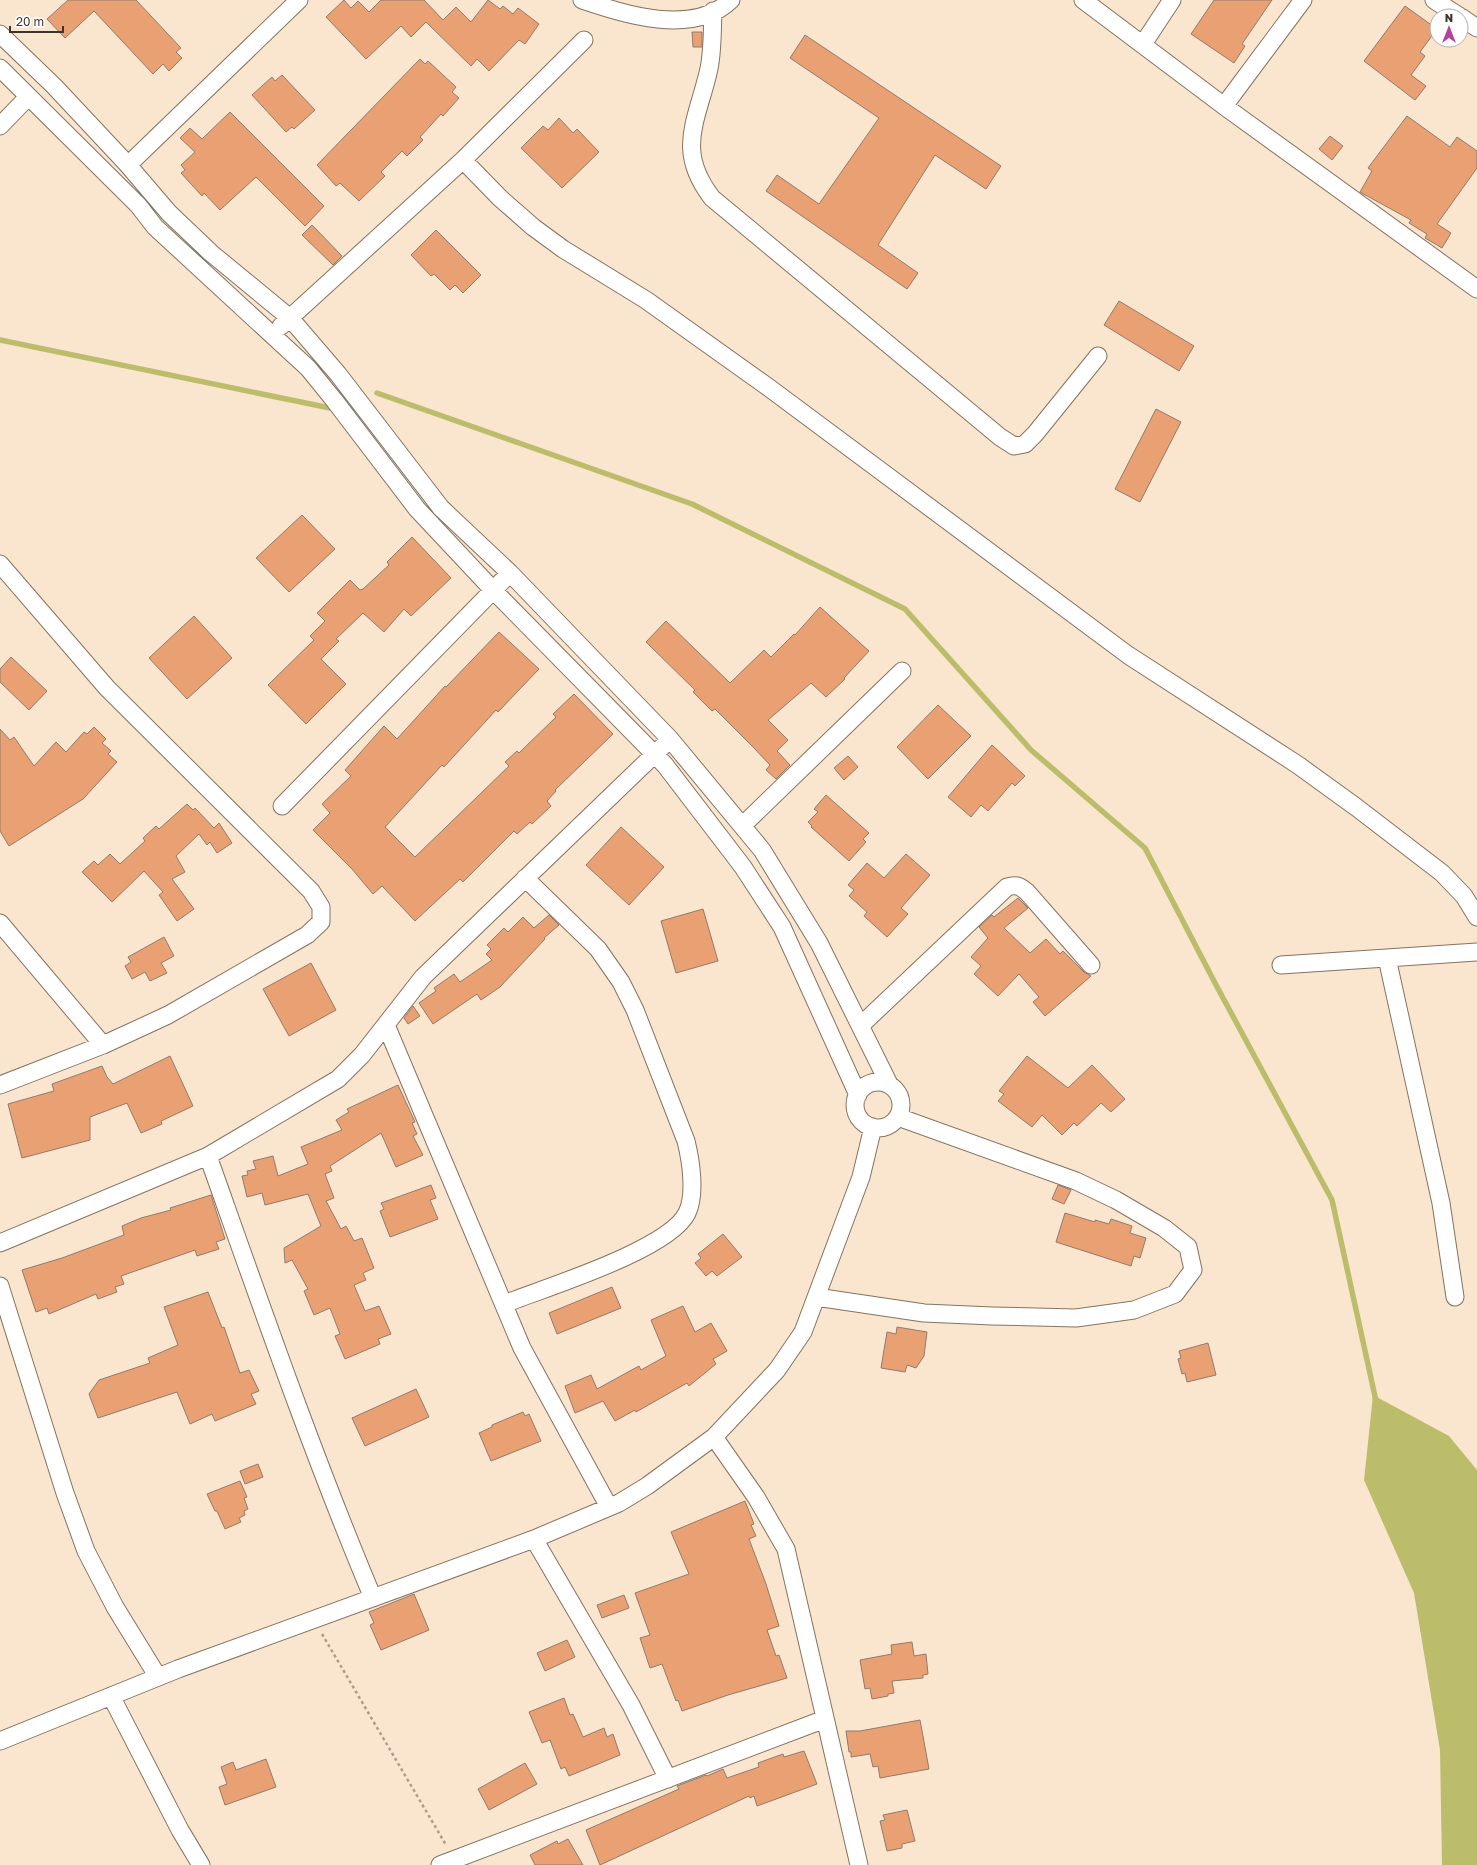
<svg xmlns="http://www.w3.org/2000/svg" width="1477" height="1865" viewBox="0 0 1477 1865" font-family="'Golos Text',sans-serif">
	<rect width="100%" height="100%" fill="#fae6cf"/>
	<path fill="#bcbd6b" d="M1373,1395L1449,1436L1477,1470V1865H1442L1440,1750L1414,1593L1364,1480Z"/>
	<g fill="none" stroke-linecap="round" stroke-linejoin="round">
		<path stroke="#bcbd6b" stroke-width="5.5" d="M0,340L330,408
			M377,393L692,504L905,609L1031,750L1145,848L1215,983L1332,1200L1376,1401"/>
	</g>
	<path fill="#e9a174" stroke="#937a6b" d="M68,0H136L181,48L176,52L182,58L169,71L163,64L153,74L94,11L65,38L47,19Z
		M344,0L351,8L358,1L369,12L381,0H424L443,20L456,7L471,22L488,0L500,9L503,6L513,14L518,8L539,24L525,44L519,40L489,71L477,59L471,66L426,22L411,37L401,26L366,59L326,17Z
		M1214,0H1272L1242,44L1245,46L1234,63L1191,34Z
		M1405,6L1437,29L1420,52L1425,56L1411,75L1426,86L1415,100L1364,61Z
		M692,32H702V47H693Z
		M805,35L1001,166L986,189L935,155L878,245L918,273L907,289L766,191L777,175L819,204L879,118L790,58Z
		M420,59L425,64L428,61L456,87L452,92L459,98L443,116L441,114L420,137L423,140L407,156L402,151L381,172L385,176L359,201L340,183L336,186L317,165Z
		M282,75L315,110L294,129L292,127L286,132L252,95L272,77L275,81Z
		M230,112L324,206L305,226L256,177L220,210L204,193L202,196L181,173L185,170L181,165L195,152L180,138L190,128L202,139Z
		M1407,116L1450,147L1457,137L1477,151V168L1437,224L1451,233L1442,248L1425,238L1427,234L1409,223L1411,220L1360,192L1372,171L1368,168Z
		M559,118L573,133L577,129L599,152L562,188L521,148L543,126L548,130Z
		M1330,136L1343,146L1332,160L1319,149Z
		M312,225L342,256L333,265L302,235Z
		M436,230L481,275L463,293L455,285L450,290L434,274L431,276L411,255Z
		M1119,301L1194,346L1179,371L1104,325Z
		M1156,409L1181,422L1140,502L1115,489Z
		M302,515L335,549L289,592L256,558Z
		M412,537L451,578L411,616L404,609L384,632L363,613L336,639L339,641L321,659L346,684L306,724L268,685L314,640L310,636L325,621L317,613L350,580L360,590L363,589L389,565L387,562Z
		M820,607L869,651L844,678L845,679L826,697L811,683L768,720L788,740L777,751L790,765L776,779L766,770L770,765L752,746L715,709L712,711L693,692L695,690L646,642L666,621L730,683L764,650L771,657L794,634L795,635Z
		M194,616L232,658L187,699L149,658Z
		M499,632L539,669L498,712L496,710L444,767L442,765L385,827L415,857L509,766L505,762L517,751L519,753L556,717L553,714L574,694L613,734L555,790L556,791L547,801L551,806L532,824L530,822L517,834L514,831L463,882L460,879L415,921L382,886L373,894L352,869L313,830L330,813L322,804L351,776L345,770L384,726L397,739L445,686L446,687Z
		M11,657L47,691L29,710L0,682V669Z
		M938,705L971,736L928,779L897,747Z
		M94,727L106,739L102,743L111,751L108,754L117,762L83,799L9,846L0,831V729L10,740L14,737L34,766L56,742L66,752L84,732L87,734Z
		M992,745L1025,776L1015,786L1012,783L988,811L981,805L971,817L948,797Z
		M848,756L858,767L844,780L834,768Z
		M826,795L869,833L863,839L866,842L849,861L811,827L812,826L808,822L818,812L814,809Z
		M187,804L193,810L195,808L214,828L219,823L232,843L217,853L210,842L207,845L199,834L176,856L185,872L172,879L194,909L177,921L159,895L163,892L144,871L112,902L82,872L94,861L98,865L110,854L120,864L145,841L143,838L156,826L159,829Z
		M621,827L664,867L629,905L586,865Z
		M906,854L930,875L901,908L908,914L887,937L864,916L867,912L849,896L854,890L848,885L867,863L884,878Z
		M1018,898L1028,908L1004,928L1030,953L1046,939L1060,954L1063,951L1084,972L1091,976L1045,1016L1033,1002L1039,997L1019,974L998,996L974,974L981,966L971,957L988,938L979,927L992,915L994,917Z
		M703,909L718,961L676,973L661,921Z
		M549,915L559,925L544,938L545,939L500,987L481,1000L477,994L433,1024L419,1003L436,991L434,988L454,974L460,982L492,960L486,954L491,949L487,945L504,928L508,932L523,917L534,928Z
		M164,937L174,956L161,963L167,973L150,981L145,972L132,979L125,966L131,962L128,957Z
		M311,963L336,1010L289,1036L263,989Z
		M413,1006L420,1016L408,1024L404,1018Z
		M170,1056L193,1106L161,1121L162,1124L141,1133L127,1103L90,1117V1140L22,1158L8,1104L54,1091L52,1084L102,1066L107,1077L113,1084Z
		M1027,1056L1068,1088L1092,1065L1125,1099L1111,1112L1101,1103L1077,1126L1074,1123L1062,1135L1042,1115L1032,1127L998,1101L1004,1094L999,1091Z
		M398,1085L415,1122L412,1123L417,1134L413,1136L423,1155L396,1167L381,1133L330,1166L332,1171L325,1174L334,1198L326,1201L341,1229L346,1226L354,1241L362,1238L374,1268L363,1273L366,1280L354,1285L365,1311L379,1306L391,1334L378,1339L380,1344L345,1359L335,1336L340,1334L330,1308L314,1315L304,1291L308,1289L292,1260L285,1263L284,1248L321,1226L308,1194L265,1205L262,1193L247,1197L242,1176L248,1175L247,1171L256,1169L253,1161L273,1156L278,1176L308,1164L301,1147L342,1130L336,1120L349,1112L347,1109Z
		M431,1185L436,1198L430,1200L438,1219L390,1237L380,1211L384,1209L381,1203Z
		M1058,1185L1071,1190L1064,1204L1052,1199Z
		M211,1195L225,1239L216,1242L219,1249L197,1256L195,1250L121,1276L124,1284L115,1287L117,1292L98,1299L96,1294L49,1314L47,1308L36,1312L22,1270L62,1258L124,1235L122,1226L141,1218L171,1210L170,1208Z
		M1065,1213L1095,1222V1220L1109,1224L1111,1219L1132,1226L1130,1233L1146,1238L1140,1258L1134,1256L1131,1266L1056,1242Z
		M723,1234L742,1257L717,1276L712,1271L706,1276L695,1263L701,1258L698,1254Z
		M612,1287L621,1308L557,1334L549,1313Z
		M208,1292L222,1328L224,1327L240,1373L249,1370L259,1391L251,1394L256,1404L215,1421L212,1414L190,1424L177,1392L98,1418L89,1394L99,1380L150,1363L148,1358L178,1345L164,1307Z
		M683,1306L695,1332L711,1323L727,1351L713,1359L716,1364L689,1386L687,1383L636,1412L635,1410L615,1421L603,1401L575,1413L565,1386L591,1375L597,1389L639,1366L641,1370L666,1356L651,1320Z
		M897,1327L927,1332L924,1356L916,1368L907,1365L905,1372L881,1368L887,1332L896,1334Z
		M1208,1343L1216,1375L1187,1382L1185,1373L1182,1374L1178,1359L1181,1358L1179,1351Z
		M416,1389L429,1417L365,1446L352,1418Z
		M523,1412L525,1416L529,1414L541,1441L491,1461L479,1433L492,1427V1425Z
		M258,1464L263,1477L245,1484L240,1471Z
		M240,1481L247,1497L244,1498L248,1509L244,1511L245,1515L239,1518L241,1522L225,1529L217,1511H215L207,1494Z
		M745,1501L754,1524L751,1525L756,1536L749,1539L766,1584L779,1626L767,1630L776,1656L779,1655L787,1678L728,1695L682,1711L678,1700L676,1701L662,1664L650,1668L640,1638L650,1635L635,1593L689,1574L671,1532Z
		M414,1594L429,1630L381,1650L370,1625L374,1623L369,1612Z
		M624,1595L629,1608L602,1618L597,1605Z
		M567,1640L575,1657L545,1671L537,1653Z
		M912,1642L914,1656L926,1654L928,1674L923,1675V1678L892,1681L894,1693L888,1694V1696L872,1699L870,1688L865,1689L860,1660L892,1654L891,1645Z
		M564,1698L570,1715L573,1714L583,1737L604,1728L607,1737L613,1734L620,1755L569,1776L565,1767L561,1769L550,1740L542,1743L529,1712Z
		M920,1720L929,1769L880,1778L878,1766L873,1767L870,1754L851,1757V1752H849L846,1731H860Z
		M804,1751L817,1784L757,1806L754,1796L750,1798L749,1796L600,1865L586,1830L679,1789L677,1786L706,1775L707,1776L723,1769L727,1778L759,1767L758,1763L783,1754L784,1757Z
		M266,1759L276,1787L225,1805L219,1787L227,1784L221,1767L233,1762L236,1770Z
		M525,1763L537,1784L489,1810L478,1789Z
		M907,1810L915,1841L902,1844V1848L887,1851L880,1821L885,1820L883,1815Z
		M568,1839L583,1865H535L530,1855L557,1841L558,1844Z"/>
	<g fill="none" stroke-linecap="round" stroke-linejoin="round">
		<g stroke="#85735f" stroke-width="19">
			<path id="minor" d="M582,0C624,14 693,37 731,0
				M1083,0L1224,106L1477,289
				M1434,0L1459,16
				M713,11C712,31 713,54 708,73C696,123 676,151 712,198L1000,437L1014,446L1025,444L1035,434L1098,356
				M1461,17L1477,28
				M0,34L54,86L128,165L169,213L211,253L290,318L338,374L441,508L510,573L670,739L762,850L819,943L889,1084
				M1143,44L1172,0
				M0,68L138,205L155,227L308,368L334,400L417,509L493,590L665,765L743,867L782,927L858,1095
				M1224,106L1303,0
				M0,126L28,97
				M463,160L500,198L533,227L563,249L646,300L768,387L1128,655L1298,765L1356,807L1442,873L1464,896L1477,917
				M128,165L299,0
				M281,326L463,160L584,40
				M0,564L107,688L311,891L321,907V922L307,935L168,1015L103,1045L0,1085
				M282,806L510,573
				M742,826L902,671
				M0,923L103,1045
				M1387,958L1441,1203L1455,1297
				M1281,965L1477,952
				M386,1025L522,1348L609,1507
				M860,1026L1007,887C1016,884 1020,886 1027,892L1091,965
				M855 1105a23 23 0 1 1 46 0a23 23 0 1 1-46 0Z
				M208,1156C261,1305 312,1453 373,1598
				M0,1243L208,1156L338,1079L362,1055L423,977L662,747
				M0,1286L65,1493L86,1551L115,1607L158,1677
				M816,1297L924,1313L992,1316L1076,1318L1134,1310L1175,1294L1193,1270L1188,1247L1164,1228L1116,1200L1076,1181L898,1117
				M504,1304C544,1288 669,1250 687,1213C696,1195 691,1161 686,1141L635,1010L621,982L598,949L525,878
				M714,1437L756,1497L786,1549L859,1865
				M534,1539L631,1705L668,1779
				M111,1696L180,1830L201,1865
				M0,1741L178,1669L534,1539L619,1503L647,1486L714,1437L777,1370L803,1332L861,1177L873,1127
				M440,1865L825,1719"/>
		</g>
		<path stroke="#ac9d8c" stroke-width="2.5" stroke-dasharray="3 3" stroke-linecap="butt" d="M322,1634L446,1845"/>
		<use href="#minor" stroke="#fff" stroke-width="17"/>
	</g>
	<g transform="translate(1449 28)"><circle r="19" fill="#ffffff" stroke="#b1aeaa"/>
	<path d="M0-3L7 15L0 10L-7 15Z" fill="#b4439e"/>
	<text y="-6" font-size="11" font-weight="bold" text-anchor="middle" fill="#3c342b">N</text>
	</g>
	<path d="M10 26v6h53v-6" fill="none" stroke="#3c342b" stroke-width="2"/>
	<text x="16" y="26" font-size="12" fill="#3c342b" stroke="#ffffff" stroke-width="3" paint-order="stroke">20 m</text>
</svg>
